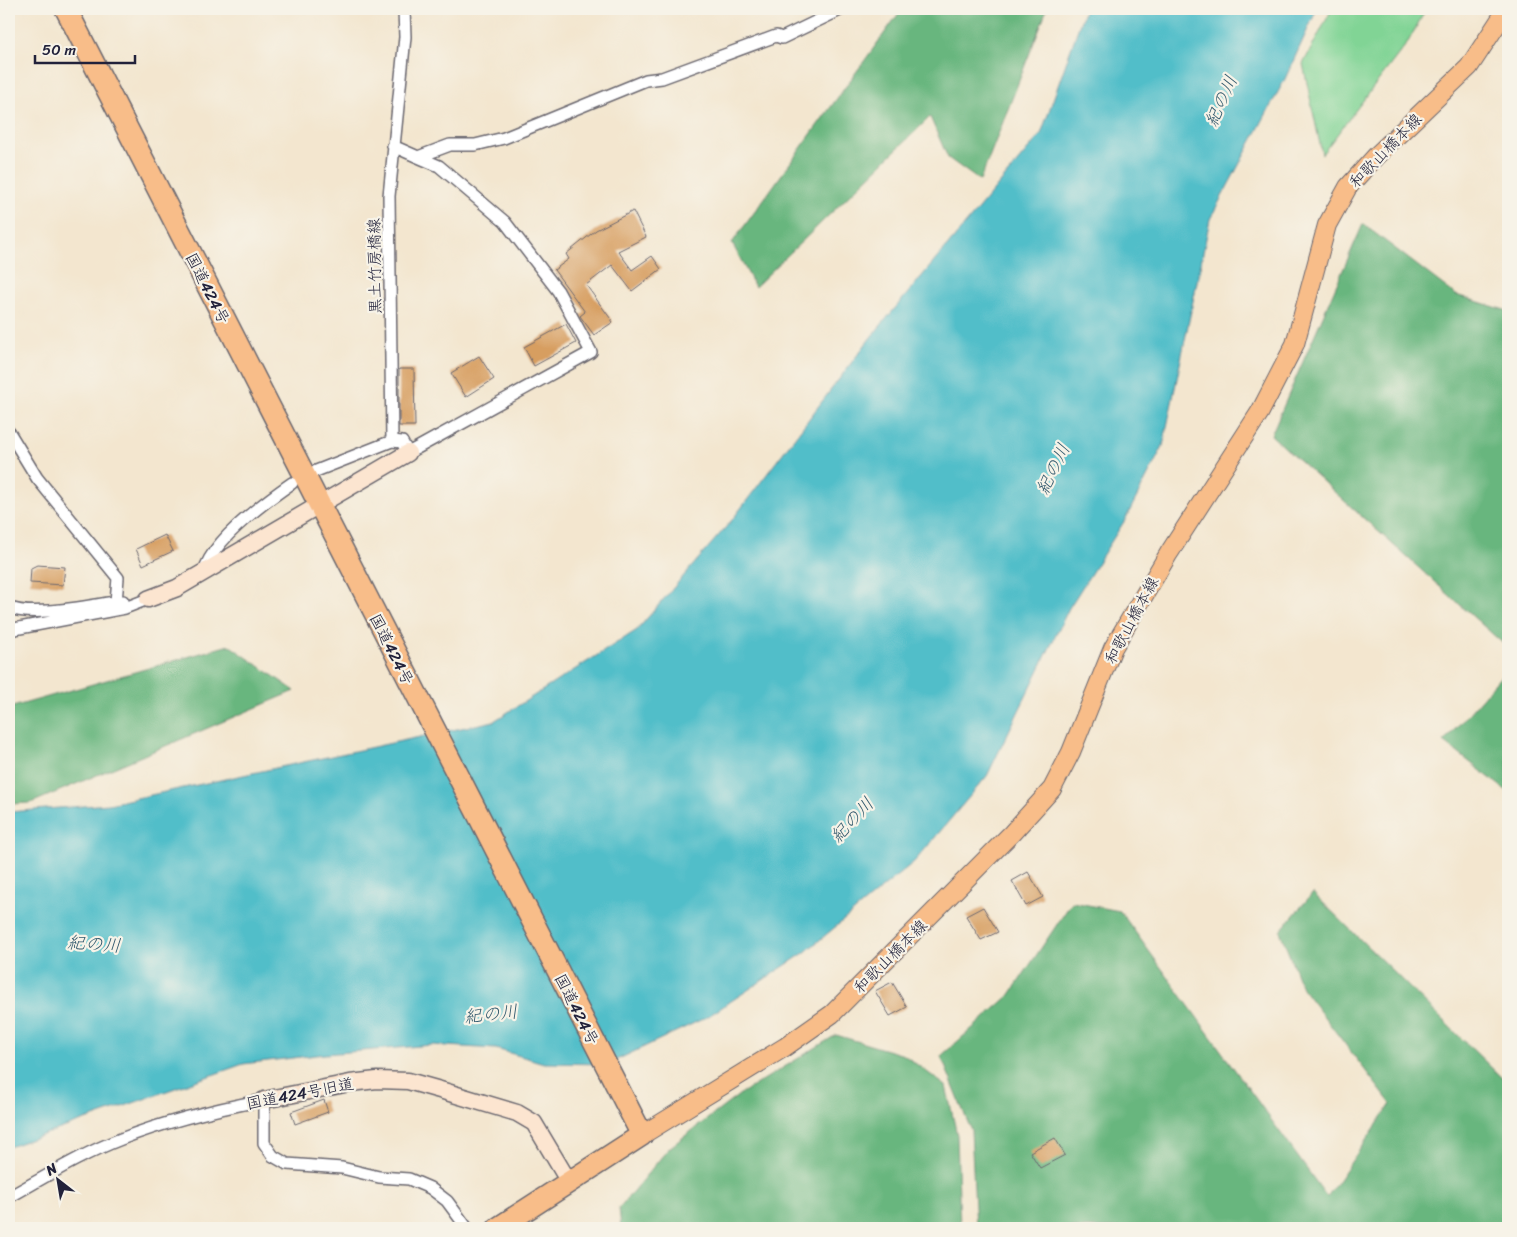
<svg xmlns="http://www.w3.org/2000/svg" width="1517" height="1237" viewBox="0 0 1517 1237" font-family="Sriracha,'Klee One',sans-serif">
	<rect width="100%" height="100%" fill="#f7f3e8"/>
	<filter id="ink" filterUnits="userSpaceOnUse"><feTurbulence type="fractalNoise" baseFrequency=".02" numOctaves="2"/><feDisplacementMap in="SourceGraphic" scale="10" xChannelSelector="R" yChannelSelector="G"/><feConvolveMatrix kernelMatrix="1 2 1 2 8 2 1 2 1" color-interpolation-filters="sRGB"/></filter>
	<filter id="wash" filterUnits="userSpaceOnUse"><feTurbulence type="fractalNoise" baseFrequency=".0096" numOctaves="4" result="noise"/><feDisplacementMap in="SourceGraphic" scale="20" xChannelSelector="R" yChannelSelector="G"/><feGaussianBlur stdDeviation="1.12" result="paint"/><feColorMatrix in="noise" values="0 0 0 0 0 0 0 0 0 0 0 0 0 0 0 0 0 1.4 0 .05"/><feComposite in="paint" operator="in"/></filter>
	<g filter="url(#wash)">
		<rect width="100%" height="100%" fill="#f3e6cf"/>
		<path fill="#81d495" stroke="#527b68" d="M1332,9H1426L1408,42L1322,154L1303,64Z"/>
		<path fill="#68b67e" stroke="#456c5c" d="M902,9H1047L980,181L948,158L930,117L755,287L732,243Z
			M1363,224L1456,295L1508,311V648L1271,435Z
			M229,645L295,691L31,803L9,804V708Z
			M1508,668V792L1444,742Z
			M1313,893L1508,1084V1228H976L971,1130L941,1056L1009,996L1072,902L1120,911L1327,1197L1391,1104L1302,988L1280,931Z
			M836,1035L904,1055L946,1086L957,1135L960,1228H621L619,1208L669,1148L739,1095Z"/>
		<path fill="#51bec9" stroke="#3a7082" d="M1085,9H1317L1285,79L1210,219L1163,446L1125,520L1069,608L987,776L915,861L804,953L707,1017L608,1064L544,1063L496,1049L432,1045L325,1054L243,1064L9,1147V812L109,804L494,721L637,630L732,520L871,337L1041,134Z"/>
		<g id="blocks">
			<path fill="#d79e60" d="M633,211L646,237L618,251L632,270L652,256L661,269L632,291L612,265L586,285L613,322L594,335L580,316L585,312L554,270L569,259L566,254L596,230Z
				M566,324L576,343L534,366L524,347Z
				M479,356L494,379L466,397L451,373Z
				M399,369H414L415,426H399Z
				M165,535L173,551L143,565L136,549Z
				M37,565L65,567L63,585L30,583L31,568Z
				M1028,872L1043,897L1026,906L1012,881Z
				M983,907L998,932L981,940L966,916Z
				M892,982L907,1007L890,1016L875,991Z
				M324,1100L328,1112L295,1124L291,1112Z
				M1055,1138L1065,1155L1040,1168L1030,1152Z"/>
		</g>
	</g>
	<g filter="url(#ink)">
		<use href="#blocks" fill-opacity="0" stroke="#6b676f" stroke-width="1"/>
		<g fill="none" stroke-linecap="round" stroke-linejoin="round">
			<g stroke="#6b676f" stroke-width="14">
				<path id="street" d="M393,146L418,157L450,145H475L504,138L646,80L662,78L776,36L782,38L842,9
					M9,432L37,478L118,578L116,602
					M392,441L389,196L405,37L404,9
					M316,471L392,441L402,442L408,453L591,352L558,291L505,222L439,166L418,157
					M204,572C212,540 266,501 292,483
					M9,607C31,619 95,604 123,601
					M9,630L125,608L148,599
					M9,1197C45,1177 82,1154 121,1139C167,1121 216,1109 264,1100V1143L273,1156L287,1164L342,1168L379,1177L409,1179L430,1188L447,1201L467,1228"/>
			</g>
			<g stroke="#6b676f" stroke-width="19">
				<path id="secondary" d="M148,599L177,588L408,453
					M264,1100L350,1083L377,1080L408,1081L440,1090L517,1113L534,1123L569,1182"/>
			</g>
			<g stroke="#6b676f" stroke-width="20">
				<path id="primary" d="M642,1135L785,1047L832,1014L1012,833L1052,789L1071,752L1113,648L1169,553L1260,412L1295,344L1327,225L1348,187L1376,156L1469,67L1507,9"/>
			</g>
			<g stroke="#6b676f" stroke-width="24">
				<path id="highway" d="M66,9L642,1135L498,1228"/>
			</g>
			<use href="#street" stroke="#fff" stroke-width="11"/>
			<use href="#secondary" stroke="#fce5d0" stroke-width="16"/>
			<use href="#primary" stroke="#f8bd89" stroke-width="18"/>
			<use href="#highway" stroke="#f8bd89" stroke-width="21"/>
		</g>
	</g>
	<g text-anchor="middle" stroke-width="4.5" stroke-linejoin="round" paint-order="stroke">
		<g font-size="16" fill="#22223b" stroke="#f7f3e8">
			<text transform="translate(1385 150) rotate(-46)" y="6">和歌山橋本線</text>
			<text transform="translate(374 266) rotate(-91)" y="6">黒土竹房橋線</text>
			<text transform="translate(208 288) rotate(63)" y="6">国道424号</text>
			<text transform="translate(1131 620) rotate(-62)" y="6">和歌山橋本線</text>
			<text transform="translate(392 649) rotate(63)" y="6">国道424号</text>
			<text transform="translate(890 956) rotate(-45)" y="6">和歌山橋本線</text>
			<text transform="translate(577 1009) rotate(63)" y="6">国道424号</text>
			<text transform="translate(300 1093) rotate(-11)" y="6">国道424号旧道</text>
		</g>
		<g font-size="18" font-style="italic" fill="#32596d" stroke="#f7f3e8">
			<text transform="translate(1221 101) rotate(-66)" y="6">紀の川</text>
			<text transform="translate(1053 469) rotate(-64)" y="6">紀の川</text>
			<text transform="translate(852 820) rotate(-47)" y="6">紀の川</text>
			<text transform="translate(94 944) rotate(4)" y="6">紀の川</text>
			<text transform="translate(491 1014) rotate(-6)" y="6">紀の川</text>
		</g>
	</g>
	<rect width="1517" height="1237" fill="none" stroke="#f7f3e8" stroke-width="30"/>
	<g transform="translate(58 1180) rotate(329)" stroke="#f7f3e8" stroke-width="4" paint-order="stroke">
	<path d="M0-4L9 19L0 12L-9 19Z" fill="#22223b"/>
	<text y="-8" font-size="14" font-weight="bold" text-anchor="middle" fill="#22223b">N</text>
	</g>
	<path d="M35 55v8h100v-8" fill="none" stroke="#22223b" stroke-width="2.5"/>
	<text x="42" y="55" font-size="15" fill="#22223b" stroke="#f7f3e8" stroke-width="4" paint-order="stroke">50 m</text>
</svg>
